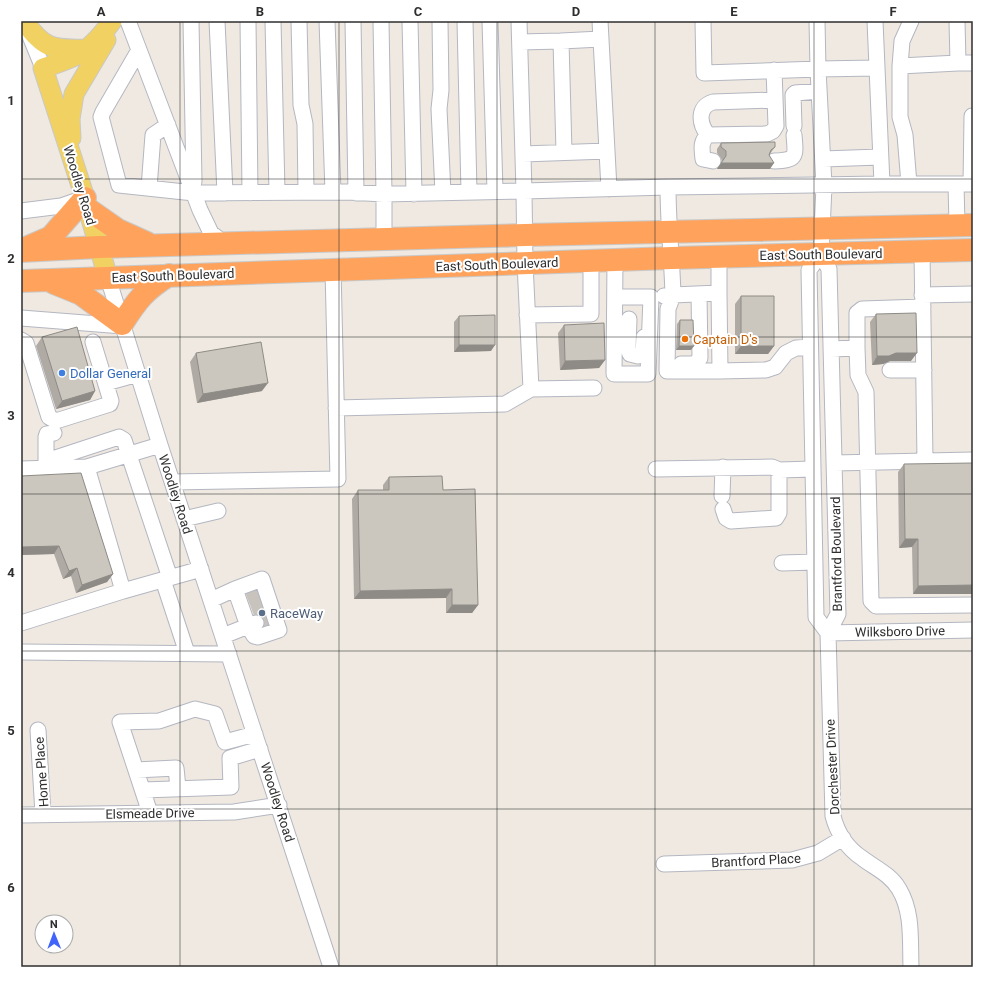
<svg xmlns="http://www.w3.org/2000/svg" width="994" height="988" viewBox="0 0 994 988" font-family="Roboto,sans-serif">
	<rect width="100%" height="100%" fill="#efe9e1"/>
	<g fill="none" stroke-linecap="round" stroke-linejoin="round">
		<path stroke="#c8c4bd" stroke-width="15" stroke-dasharray="15 8" stroke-linecap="butt" d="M247,597L258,593
			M252,610L263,606
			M256,623L267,618"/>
		<g stroke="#b4b7c1" stroke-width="17">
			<path id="minor" d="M128,21L200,210L211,233L224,243
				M191,21L194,182
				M217,21L225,193
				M248,21L250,193
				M273,21L277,192
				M299,21L301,105L305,124L306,192
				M327,21L333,192
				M353,21L356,193
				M410,21L414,194
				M440,21L441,90L439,109L443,193
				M465,21L469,192
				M490,21L495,191
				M519,21L524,191L668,187C668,223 672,259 673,295L719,293V256
				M703,21L704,73L818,69L824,186L821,254L829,269L838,614L828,633
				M817,21L818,69L876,68
				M27,29L43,68
				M520,42L561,41
				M139,50L103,112L101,117L119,185L194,193L347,192L384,194L381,21
				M958,63H973
				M900,66L958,63L957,21
				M794,126L793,95L795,93L819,91
				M708,135C699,124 697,107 713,102L775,100
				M607,151L609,189
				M564,152L561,41L601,39
				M523,154L607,151L600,21
				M823,159L880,157
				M713,161L703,159C702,149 700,142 708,135L767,134L773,131L776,126L774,70
				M774,161C797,160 796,157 794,135
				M882,184H956L957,225
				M909,184L905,135L900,117V66L902,41L911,21
				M956,184H971L972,116H973
				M668,187L882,184L875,21
				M149,188L153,135L168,125
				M21,211L61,206L84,198
				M922,251L925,461
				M821,254L809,270L816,617L828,633
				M108,278L160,445L331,967
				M719,293L720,371L766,370L775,367L786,353L796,348L810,347
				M922,295L973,294
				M664,296L673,295L668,309L667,371H720
				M615,297H651L648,374H614L615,260
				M527,315L591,314V261
				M21,318L123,326
				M629,319L628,349L630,354L638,356L643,353L644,337
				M21,340L26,343L49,417L56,421L110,404L111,401L93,342
				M857,348L858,375L866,392L871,601L876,606L973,605
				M831,349L857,348V313L862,309L923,307
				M681,364H695L700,358L699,294
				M890,370H924
				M106,383L138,374
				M531,389L594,388
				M336,408L505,404L531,389L525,263L524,191L384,194V239
				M160,445L87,467L123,591L201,569
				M46,461L119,437L124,440L170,578
				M834,463L973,460
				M46,468V437L47,434L54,433
				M21,469L87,467
				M656,469L772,467L779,470L813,469
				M172,482L338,479L333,269
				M722,496L723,467
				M723,509L726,518L731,521L776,518L779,513V470
				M184,519L218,511
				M782,563L815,562
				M163,580L187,653
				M235,589L262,579L279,630L258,637L254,636L248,626L256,623
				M211,600L235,589L248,626L223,636
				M21,623L123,591
				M828,633L833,816C837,832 847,848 862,858C875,868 890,874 899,889C913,912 910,941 911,967
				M828,633L973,630
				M21,652L229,654
				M38,730L43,814
				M136,770L176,768L178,788
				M143,790L231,787L230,758L260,749
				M150,813L120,722L159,721L195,709L215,714L225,742L255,734
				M21,815L234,812L279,805
				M664,864L792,860L818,853L843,838"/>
		</g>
		<g stroke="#c9c9c9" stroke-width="21">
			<path id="major" d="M24,21C43,48 52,50 84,49
				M71,138L70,119L74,94L106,40
				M108,278L85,198L43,68C78,57 90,52 112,21"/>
		</g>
		<g stroke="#c9c9c9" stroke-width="24">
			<path id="highway" d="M88,209L118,230L147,243
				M28,247L51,237L85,198
				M21,251L99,247L525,235L973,225
				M21,281L672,258L973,250
				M54,283L81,294L122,324C137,300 145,290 169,275"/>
		</g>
		<use href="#minor" stroke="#fff" stroke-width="15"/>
		<use href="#major" stroke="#f2d163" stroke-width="19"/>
		<use href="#highway" stroke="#ffa35c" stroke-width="22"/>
	</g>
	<path fill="#afaba4" d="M721,143L775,147L770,154V169H717L722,162L721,158L717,153V149Z
		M741,296L774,346L768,354H735V304Z
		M876,314L911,361H890L883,364L872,365L870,322Z
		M459,316L491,351L454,352V322Z
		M680,320L691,350H676L677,324Z
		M564,325L605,360L599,368L560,370L558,333Z
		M42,337L95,391L90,400L56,409L36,346Z
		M196,353L262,391L197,403L190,362Z
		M904,464L973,594H913L912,547L899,548L898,472Z
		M21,476L113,574L107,582L76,593L71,576L63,579L54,554L21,555Z
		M389,477L443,490L478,605L472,613H446V598L354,599L352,499L358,490H383V485Z"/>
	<path fill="#8e8b86" d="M721,163H774L770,169H717Z
		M459,345H495L491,351L454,352Z
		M679,346H694L691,350H676Z
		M741,346H774L768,354H735Z
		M896,353H917L911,361H890L883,364L872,365L877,356Z
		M605,360L599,368L560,370L565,361Z
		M268,383L262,391L197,403L203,394Z
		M95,391L90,400L56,409L62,401Z
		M905,539H918L912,547L899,548Z
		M59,546L54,554L21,555V547Z
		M77,568L71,576L63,579L69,571Z
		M113,574L107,582L76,593L82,585Z
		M973,585V594H913L918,586Z
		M452,589L446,598L354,599L360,591Z
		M452,605H478L472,613H446Z"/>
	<path fill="#cbc7bf" stroke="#8e8b86" d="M775,142V147L771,150L769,155L774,163H721L726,156V151L721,147V143Z
		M741,296H774V346H741Z
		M916,313L917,353H896L889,356H877L876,314Z
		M495,315V345H459V316Z
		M680,320H693L694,346H679Z
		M604,323L605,360L565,361L564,325Z
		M77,327L95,391L62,401L42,337Z
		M261,342L268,383L203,394L196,353Z
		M973,463V585L918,586V539H905L904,464Z
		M81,473L113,574L82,585L77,568L69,571L59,546L21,547V476Z
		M442,476L443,490L475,489L478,605H452V589L360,591L358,490H389V477Z"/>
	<path fill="none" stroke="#2e2e2e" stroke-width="1" stroke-opacity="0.55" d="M180,21V967M339,21V967M497,21V967M655,21V967M814,21V967M21,179H973M21,337H973M21,494H973M21,651H973M21,809H973"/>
	<circle fill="#e8710a" stroke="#fff" stroke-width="1.5" cx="685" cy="339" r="4"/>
	<circle fill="#3f7fe0" stroke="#fff" stroke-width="1.5" cx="62" cy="373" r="4"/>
	<circle fill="#5c6f8a" stroke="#fff" stroke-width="1.5" cx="262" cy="613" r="4"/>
	<g text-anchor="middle" stroke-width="4" stroke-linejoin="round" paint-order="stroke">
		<g font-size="13" fill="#2e2e2e" stroke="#fff">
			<text transform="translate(80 185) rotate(73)" y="5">Woodley Road</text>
			<text transform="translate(821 254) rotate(-1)" y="5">East South Boulevard</text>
			<text transform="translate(497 264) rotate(-2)" y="5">East South Boulevard</text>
			<text transform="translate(173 275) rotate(-2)" y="5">East South Boulevard</text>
			<text transform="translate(176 494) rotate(72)" y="5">Woodley Road</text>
			<text transform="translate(836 554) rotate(-91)" y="5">Brantford Boulevard</text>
			<text transform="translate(900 631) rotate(-1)" y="5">Wilksboro Drive</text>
			<text transform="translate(832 767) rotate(-93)" y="5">Dorchester Drive</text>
			<text transform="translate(41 772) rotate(-94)" y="5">Home Place</text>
			<text transform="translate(278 802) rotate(72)" y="5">Woodley Road</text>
			<text transform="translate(150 813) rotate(-1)" y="5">Elsmeade Drive</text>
			<text transform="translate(756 860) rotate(-3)" y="5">Brantford Place</text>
		</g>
		<g font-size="13" fill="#c56008" stroke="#fff" text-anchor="start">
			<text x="693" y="344">Captain D's</text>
		</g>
		<g font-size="13" fill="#366cbe" stroke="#fff" text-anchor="start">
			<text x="70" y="378">Dollar General</text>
		</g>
		<g font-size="13" fill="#4e5e75" stroke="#fff" text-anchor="start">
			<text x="270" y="618">RaceWay</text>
		</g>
	</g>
	<rect width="994" height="988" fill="none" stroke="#ffffff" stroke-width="44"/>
	<g transform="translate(54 934) rotate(359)"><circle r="19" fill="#ffffff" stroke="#ababab"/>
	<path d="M0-3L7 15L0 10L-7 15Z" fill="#4264fb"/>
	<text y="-6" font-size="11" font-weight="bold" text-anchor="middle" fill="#2e2e2e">N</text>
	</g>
	<rect x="22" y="22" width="950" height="944" fill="none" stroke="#2e2e2e" stroke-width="1.5"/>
	<g font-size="13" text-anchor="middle" font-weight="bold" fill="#2e2e2e">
		<text x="101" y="16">A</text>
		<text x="260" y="16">B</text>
		<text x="418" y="16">C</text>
		<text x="576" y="16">D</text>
		<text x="734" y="16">E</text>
		<text x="893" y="16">F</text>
		<text x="11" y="105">1</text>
		<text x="11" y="263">2</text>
		<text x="11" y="420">3</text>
		<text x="11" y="577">4</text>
		<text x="11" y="735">5</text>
		<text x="11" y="892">6</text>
	</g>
</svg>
